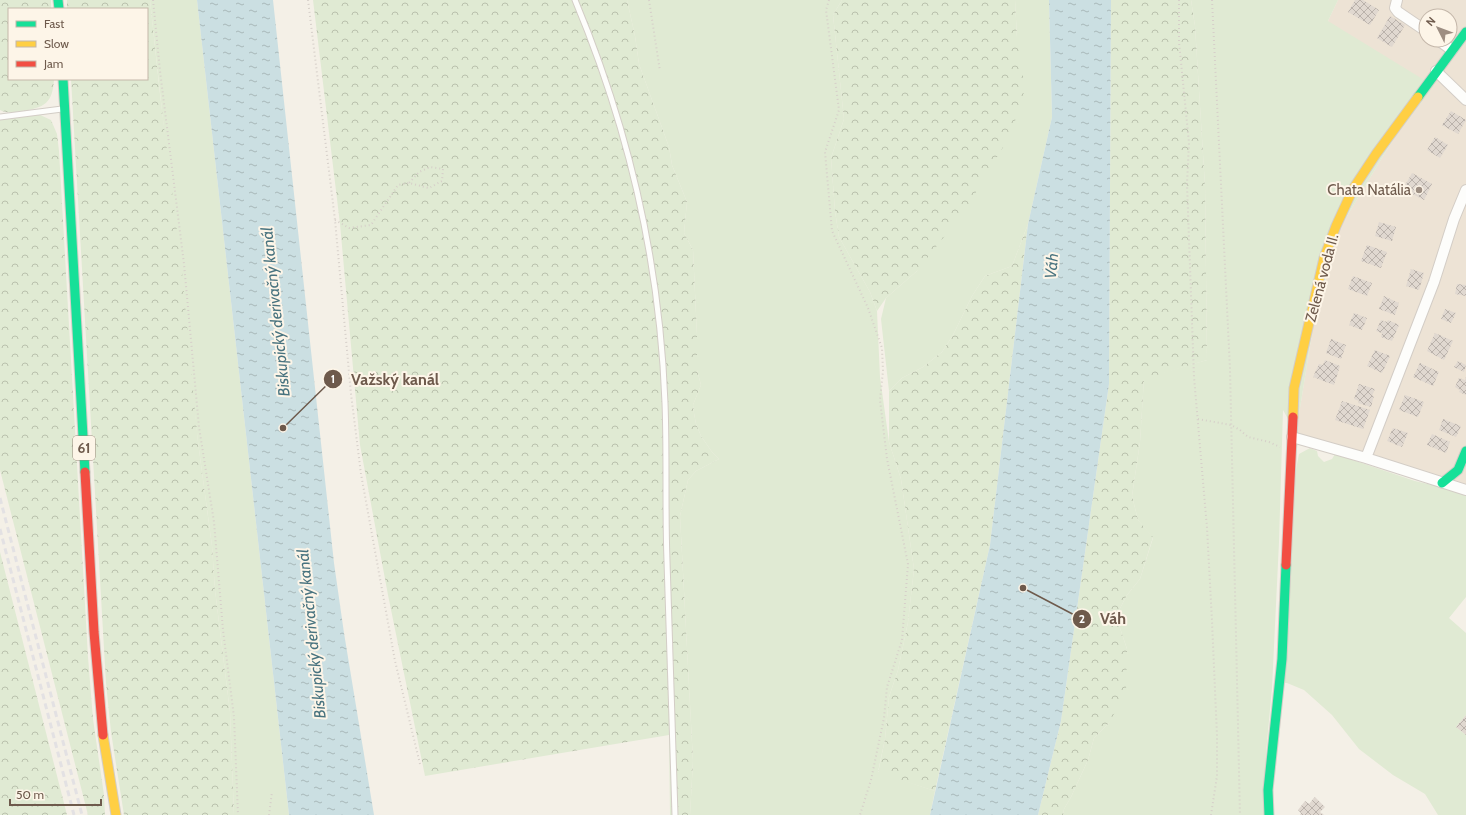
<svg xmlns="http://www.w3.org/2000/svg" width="1466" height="815" viewBox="0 0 1466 815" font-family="Cabin,sans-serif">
	<defs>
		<pattern id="forest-crowns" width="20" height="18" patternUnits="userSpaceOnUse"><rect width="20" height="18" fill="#e0ead3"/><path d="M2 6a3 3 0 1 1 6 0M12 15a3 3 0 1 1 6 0" fill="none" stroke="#bac1ad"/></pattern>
		<pattern id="water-ripples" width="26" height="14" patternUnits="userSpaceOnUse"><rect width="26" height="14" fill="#cbdfe2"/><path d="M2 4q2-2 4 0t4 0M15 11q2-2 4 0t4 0" fill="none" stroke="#a9b8b9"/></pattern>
		<pattern id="building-cross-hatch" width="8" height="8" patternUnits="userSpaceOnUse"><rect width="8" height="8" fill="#e0d8d0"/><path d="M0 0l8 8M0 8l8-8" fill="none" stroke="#bab2ab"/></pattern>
	</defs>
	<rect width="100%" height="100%" fill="#f4f0e7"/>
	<path fill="#ede3d5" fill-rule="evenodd" d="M1338,0H1466V485L1296,433L1313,327L1338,231L1394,138L1328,21ZM1426,16H1450V40H1426Z"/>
	<path fill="#e0ead3" d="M150,0H197L289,815H234L230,712L215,590L212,546L198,442Z
		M627,0H842L833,15L844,119L831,158L835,211L839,237L870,292L877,311L880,377L889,442L901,479L914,569L908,622L898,670L889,697L885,739L878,772L935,791L930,815H690L693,761L680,516L688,480L696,471L719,459L712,452L701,436L696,424L694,413L693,405L701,385L697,370V335L693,250L684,233L687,202L672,165L669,147L639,64L635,36Z
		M1015,0H1049L1052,117L1028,224L1012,266L985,276L972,296L953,335L942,352L923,367L902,378L889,391L881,319L886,298L917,271L1017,38Z
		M1191,0H1338L1328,21L1434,86L1394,138L1338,231L1313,327L1296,433L1283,410L1279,542L1272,688L1266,753L1265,815H1063L1064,809L1071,797L1088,760L1094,738L1109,723L1127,649L1116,616L1127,595L1140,579L1153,538L1138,520L1132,496L1140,442L1144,378L1207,360L1205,186L1195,26Z
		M1310,448L1317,451L1318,456L1324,462L1332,459L1335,454L1415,481L1466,493V597L1449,618L1466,633V715L1456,727L1466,735V815H1438L1425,794L1393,775L1359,749L1332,715L1304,690L1287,683H1283L1294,480L1299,454Z"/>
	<path fill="url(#forest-crowns)" d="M0,0H51V9H9V79H54C53,103 44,108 22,111C14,112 8,114 0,110Z
		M67,0H150L160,94L182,272L198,442L212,546L215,590L230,712L234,815H124L111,732L106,683L71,79H147V9H67Z
		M313,0H627L635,36L639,64L669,147L672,165L687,202L684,233L693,250L697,335V370L701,385L693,405L694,413L696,424L701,436L712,452L719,459L696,471L688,480L680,516L693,761L690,815H670L669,735L425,776L388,595L360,445L340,224Z
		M842,0H1015L1017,38L1025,89L1011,134L966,209L917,271L886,298L877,311L870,292L839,237L835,211L831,158L844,119L833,15Z
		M1111,0H1191L1195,26L1205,186L1207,360L1144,379L1140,442L1132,496L1138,520L1153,537L1140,579L1127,595L1116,616L1127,649L1126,692L1109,723L1094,738L1088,760L1071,797L1064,809L1063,815H1038L1061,721L1109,384Z
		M38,114L51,120L57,134L59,151L88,657L93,719L104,795L105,815H88L0,470V119Z
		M1028,224L990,545L935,791L878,773L885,739L889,697L898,670L908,622L914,569L901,479L889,442V391L902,378L923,367L942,352L953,335L972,296L985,276L1012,266Z
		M0,552L67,815H0Z"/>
	<path fill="url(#water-ripples)" d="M197,0H273L334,563L344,633L374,815H289Z
		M1049,0H1111L1109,384L1061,721L1038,815H930L990,545L1028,224L1052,117Z"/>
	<path fill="url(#building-cross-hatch)" d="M1355,0H1363L1379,10L1370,25L1348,12Z
		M1390,16L1405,25L1392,47L1377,38Z
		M1451,111L1466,120L1458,134L1442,125Z
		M1435,137L1448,145L1440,158L1427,150Z
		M1412,173L1432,184L1424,200L1403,189Z
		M1379,222L1396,227L1392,241L1375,236Z
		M1367,245L1387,252L1381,268L1361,261Z
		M1411,269L1424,273L1419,290L1406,286Z
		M1353,276L1372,283L1367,296L1348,289Z
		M1457,284L1466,285V296L1455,294Z
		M1384,296L1399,303L1395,315L1379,309Z
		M1445,309L1456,313L1451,323L1441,319Z
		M1354,313L1367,318L1362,330L1349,325Z
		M1381,320L1387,322L1388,320L1399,325L1392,341L1381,337L1382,333L1376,331Z
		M1435,333L1453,341L1444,360L1427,351Z
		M1331,339L1346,345L1341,359L1326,353Z
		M1375,350L1390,356L1382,373L1367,366Z
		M1325,360L1340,366L1334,385L1313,377L1319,364L1323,365Z
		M1458,361L1466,365L1464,372L1454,367Z
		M1420,363L1439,372L1433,386L1413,377Z
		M1466,377V395L1459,392L1460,390L1455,387L1459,378L1465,380Z
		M1359,384L1375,389L1372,396H1374L1371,407L1358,403L1359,401L1354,399Z
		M1405,395L1424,402L1418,417L1399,410Z
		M1342,401L1370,410L1363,429L1335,420Z
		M1443,419L1461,426L1456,437L1439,430Z
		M1393,428L1408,433L1402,447L1387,441Z
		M1432,434L1450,442L1446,453L1427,445Z
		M1466,715V735L1456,727Z
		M1315,797L1325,807L1320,812L1324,815H1300L1301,813L1298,810L1305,801L1309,804Z"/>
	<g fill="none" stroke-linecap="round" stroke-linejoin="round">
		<g stroke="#d3cdc6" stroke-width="7">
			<path id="lane" d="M575,0C629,129 660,263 665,403C667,456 665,509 667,561C669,646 673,730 675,815
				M0,117L62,109"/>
		</g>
		<g stroke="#d3cdc6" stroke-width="12">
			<path id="street" d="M1397,0L1395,8L1398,12L1426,31
				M1438,40L1452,50
				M1436,71L1466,100
				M1292,437L1366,458L1466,490
				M1366,458L1434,282L1454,219L1466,190"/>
		</g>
		<g stroke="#d3cdc6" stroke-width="11">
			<path id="fast" d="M58,0L59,9
				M63,79L85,472
				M1418,97L1466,32
				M1442,483L1458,470L1466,451
				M1269,815L1268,790L1282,659L1286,565"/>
		</g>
		<g stroke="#d3cdc6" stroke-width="11">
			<path id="slow" d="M1293,417L1294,388L1324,258L1336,226L1353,189L1376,154L1418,97
				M103,735L116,815"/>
		</g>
		<g stroke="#d3cdc6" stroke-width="11">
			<path id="jam" d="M85,472L94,632L103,735
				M1286,565L1293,417"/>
		</g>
		<path stroke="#d6cfc9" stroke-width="2" stroke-dasharray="1 3" stroke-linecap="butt" d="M153,0L160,71L184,264L199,427L214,522L223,630L234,717L238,815
			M308,0L335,220L351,394L361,474L395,661L420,764
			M649,0L660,71
			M829,0L826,10L839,110L825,152L832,231L868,308L882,348L883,371L880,400L887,459L908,564L902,640L887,687L884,718L871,780L860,815
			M1179,0V42L1189,143L1187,184L1194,377L1207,528L1212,621L1217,736V776L1211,815
			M1212,0L1230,369L1240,815
			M335,220L349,228L371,225L398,185L409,183L429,188L442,181L443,169L430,167L419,172L409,183
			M1198,419L1231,425L1240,430L1248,437L1269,442L1280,447
			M269,815L272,792"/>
		<use href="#lane" stroke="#fdfdfb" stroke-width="5"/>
		<use href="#street" stroke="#fdfdfb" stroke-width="10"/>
		<use href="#fast" stroke="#16e098" stroke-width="9"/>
		<use href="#slow" stroke="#ffcf43" stroke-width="9"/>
		<use href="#jam" stroke="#f24e42" stroke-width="9"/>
		<path stroke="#e3e1e3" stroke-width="3" stroke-dasharray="6 4" stroke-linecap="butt" d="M0,498L82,815
			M0,529L74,815"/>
	</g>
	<circle fill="#9d8e82" stroke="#fdf5e8" stroke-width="1.5" cx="1419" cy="190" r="4"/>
	<g text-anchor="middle" stroke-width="4" stroke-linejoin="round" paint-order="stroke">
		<rect fill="#fdf5e8" stroke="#99887b" stroke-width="1" x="73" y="436" width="22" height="24" rx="3"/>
		<g font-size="14" font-weight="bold" fill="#6e5a4c">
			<text x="84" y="453">61</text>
		</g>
		<g font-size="15" fill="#6e5a4c" stroke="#fdf5e8" text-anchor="end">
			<text x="1411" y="195">Chata Natália</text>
		</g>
		<g font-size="15" fill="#6e5a4c" stroke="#fdf5e8">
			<text transform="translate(1322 278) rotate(-75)" y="5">Zelená voda II.</text>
		</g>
		<g font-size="16" font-style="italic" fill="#48737f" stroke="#fdf5e8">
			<text transform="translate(1051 266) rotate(-85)" y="6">Váh</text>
			<text transform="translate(275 312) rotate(-96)" y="6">Biskupický derivačný kanál</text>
			<text transform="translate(311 634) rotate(-96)" y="6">Biskupický derivačný kanál</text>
		</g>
	</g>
	<path fill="none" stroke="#6e5a4c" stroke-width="1.5" d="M283 428L333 379M1023 588L1082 619"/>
	<g fill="#6e5a4c" stroke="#fdf5e8" stroke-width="1.5">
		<circle cx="283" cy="428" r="4"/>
		<circle cx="1023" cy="588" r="4"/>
		<circle cx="333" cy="379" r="10"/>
		<circle cx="1082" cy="619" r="10"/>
	</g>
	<g font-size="12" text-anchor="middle" font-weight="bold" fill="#fff">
		<text x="333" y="383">1</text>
		<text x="1082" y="623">2</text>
	</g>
	<g font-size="16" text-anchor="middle" font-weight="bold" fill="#6e5a4c" stroke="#fdf5e8" stroke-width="4" stroke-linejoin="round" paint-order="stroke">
		<text x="395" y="385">Važský kanál</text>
		<text x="1113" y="624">Váh</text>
	</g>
	<rect x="8" y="8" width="140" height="72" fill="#fdf5e8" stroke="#c4b7aa"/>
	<rect x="16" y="21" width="20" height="6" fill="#16e098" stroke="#c4b7aa"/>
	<text x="44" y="28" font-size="12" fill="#6e5a4c">Fast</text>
	<rect x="16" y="41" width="20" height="6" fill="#ffcf43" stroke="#c4b7aa"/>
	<text x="44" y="48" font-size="12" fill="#6e5a4c">Slow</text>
	<rect x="16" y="61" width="20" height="6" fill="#f24e42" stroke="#c4b7aa"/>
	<text x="44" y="68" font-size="12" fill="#6e5a4c">Jam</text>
	<g transform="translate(1438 28) rotate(312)"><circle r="19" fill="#fdf5e8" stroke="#c4b7aa"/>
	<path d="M0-3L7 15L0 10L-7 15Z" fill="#9d8e82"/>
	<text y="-6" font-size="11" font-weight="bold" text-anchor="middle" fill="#6e5a4c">N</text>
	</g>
	<path d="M10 799v6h91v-6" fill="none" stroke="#6e5a4c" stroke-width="2"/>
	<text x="16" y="799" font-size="12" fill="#6e5a4c" stroke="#fdf5e8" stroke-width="3" paint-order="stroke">50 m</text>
</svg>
